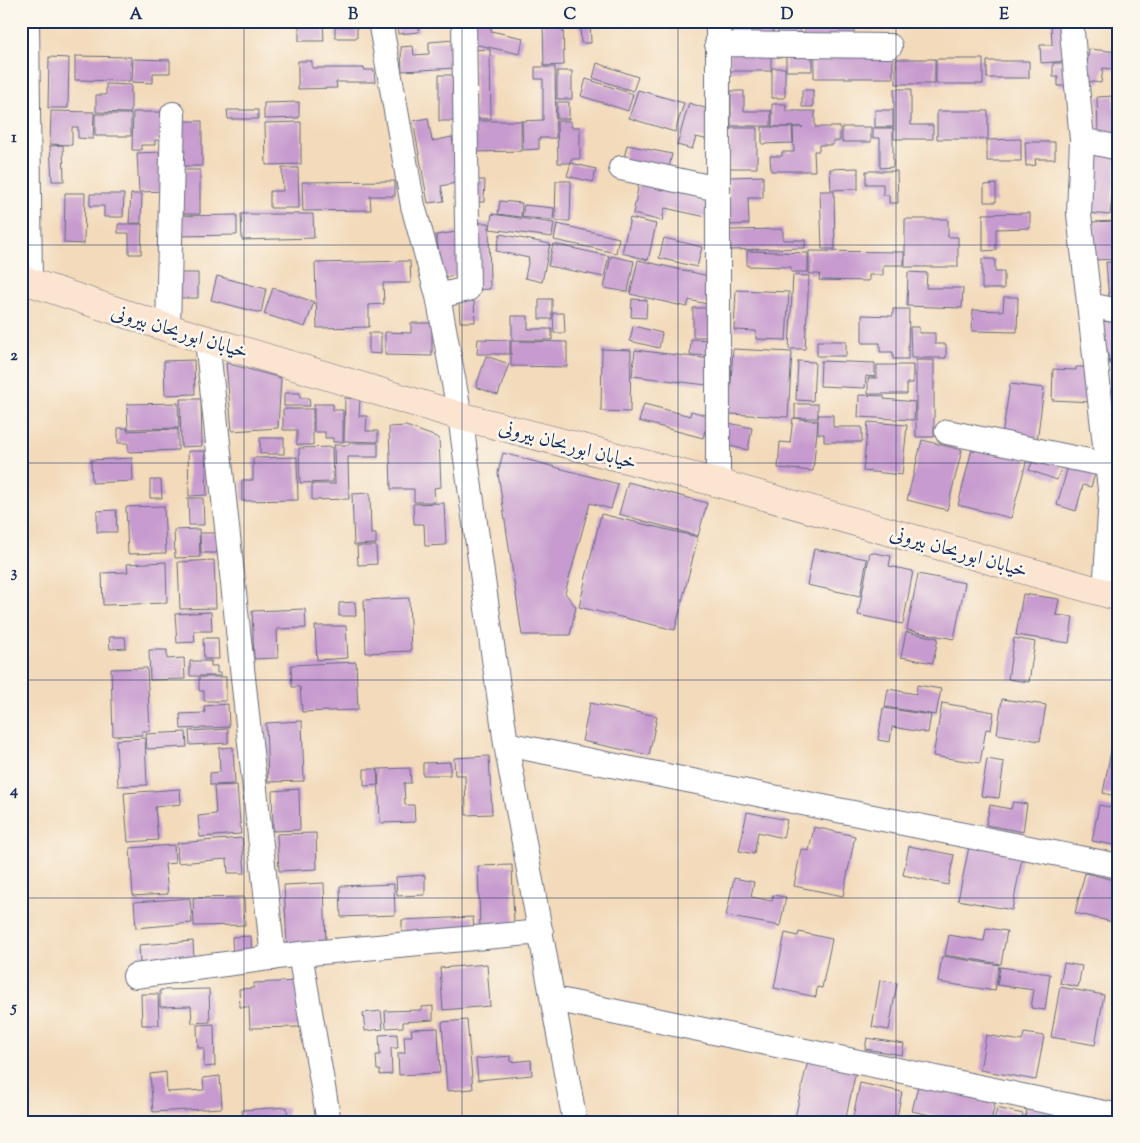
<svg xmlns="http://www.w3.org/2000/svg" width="1140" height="1143" viewBox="0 0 1140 1143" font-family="'Sorts Mill Goudy',Amiri,serif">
	<rect width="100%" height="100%" fill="#fbf7ec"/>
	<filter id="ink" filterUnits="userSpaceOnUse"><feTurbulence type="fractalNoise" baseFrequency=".02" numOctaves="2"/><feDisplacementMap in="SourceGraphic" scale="10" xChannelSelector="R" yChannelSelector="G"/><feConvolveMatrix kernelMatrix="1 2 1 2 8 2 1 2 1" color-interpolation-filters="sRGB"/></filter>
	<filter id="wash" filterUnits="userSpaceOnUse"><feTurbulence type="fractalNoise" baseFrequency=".0096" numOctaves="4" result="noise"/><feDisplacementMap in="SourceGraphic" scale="20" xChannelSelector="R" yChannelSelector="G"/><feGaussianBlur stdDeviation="1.12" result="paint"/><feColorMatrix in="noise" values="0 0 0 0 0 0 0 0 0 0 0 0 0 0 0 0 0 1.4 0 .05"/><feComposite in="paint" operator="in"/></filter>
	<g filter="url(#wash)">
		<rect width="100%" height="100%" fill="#f3daba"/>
		<g id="blocks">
			<path fill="#c79bcf" d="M299,21H323L324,41H299Z
				M397,21H418L419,32L398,34Z
				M474,21H491V31L523,38L520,54L474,44Z
				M543,21H563L564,65L544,66Z
				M580,21H590L591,43H581Z
				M731,21H773V40H731Z
				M778,21H793V27H800V40L778,41Z
				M1051,21H1066L1068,61L1041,63L1040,45H1052Z
				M854,25V38H805V26Z
				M357,26V38H335V27Z
				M454,40L456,68L402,71L401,47L413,46L414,55L429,54V42Z
				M490,49L491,119H475L474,50Z
				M1089,49L1119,52V70L1103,68L1101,83L1085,81Z
				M730,52H771V71H730Z
				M786,53H812V71H786Z
				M814,53H893V78H814Z
				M75,56L131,57L130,81L75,80Z
				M49,57L69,58L68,108H48Z
				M133,59L170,60V73H153V83L132,82Z
				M896,59H935V84H896Z
				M936,59H983V84H936Z
				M298,61H312V68H364V70H374L375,82H336L337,88L298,89Z
				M987,61H1029V78H987Z
				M597,63L638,77L633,91L593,78Z
				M1053,63H1068L1069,86H1058V77H1053Z
				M535,67H555L556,138H539V149L523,150L522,121L543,120V79H535Z
				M772,68H785V98H772Z
				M557,71H572V99H557Z
				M439,75H458L457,121H439Z
				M586,79L633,94L628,111L581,96Z
				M106,84L131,85V113L96,112V95H106Z
				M894,89H911V125H933V139H894Z
				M638,90L684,103L675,132L629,118Z
				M802,90H813V107H802Z
				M731,91H744V111H771V126H731Z
				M1114,96V108H1119V134H1098L1097,97Z
				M299,102V118L264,119V103Z
				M557,102H569V119H557Z
				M689,103L714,111L705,139L696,137L692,149L677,145Z
				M772,104H786V111H815V127H840V141H833V145H819V151H814L815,171H771L770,156H782V152H794L793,127H803H772Z
				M227,110H258V119H228Z
				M875,110H893V127H875Z
				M51,111L94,112L93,139L78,138V127H72V145L50,144Z
				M937,111H988V139H937Z
				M133,112H167L166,131H160V140H155V145H141V150H132Z
				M95,114H131V136H95Z
				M428,118L432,141L452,137L460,182L441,186L444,201L428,203L413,121Z
				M178,121H202V166H179Z
				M474,121H521V151L474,152Z
				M557,121H571V127H580V159H571V163H558Z
				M301,122V164L266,165L265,123Z
				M762,127H792L793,143L762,144Z
				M842,127H871V142H842Z
				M730,128H757V168H730Z
				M873,128H893V167L880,168V138H873Z
				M1021,139V161H987V140Z
				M1025,142H1055V159H1035L1036,165L1026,166Z
				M63,145L64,181H52L50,146Z
				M627,145L672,154L668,172L623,163Z
				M1094,150L1117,153L1110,215L1087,213Z
				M164,152L166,191L139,192L137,153Z
				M571,163L596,169L593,182L567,176Z
				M282,168H298L299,208H270V191H283Z
				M858,168V189L831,190L830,169Z
				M176,170H200V214H176Z
				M866,171H897L898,203H889V195H883V184H866Z
				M763,176V198H748L749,224L730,225L729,177Z
				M473,180H485L484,202H472Z
				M395,181V196H370L371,210L303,211L302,182Z
				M556,181H571L570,221H555Z
				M639,183L709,199L706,217L665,208L662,221L633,214Z
				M996,184V202H984V185Z
				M820,191H834L835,249H822Z
				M65,193H85L84,244L64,243Z
				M90,194H124L123,217H104V206H90Z
				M131,194H142L141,223H129Z
				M500,201L522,203L521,217L498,214Z
				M524,205L554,208L553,220L522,217Z
				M1030,213V228L996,229V250L983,251V214Z
				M241,214H313L314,238L242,240Z
				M492,214L554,223L552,237L490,229Z
				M237,215V235L178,236L177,216Z
				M630,218L656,224L648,260L622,253Z
				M905,219H948V237H958V267H905Z
				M1116,221L1117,259L1093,260L1092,222Z
				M473,223H489L490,289L474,290Z
				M118,224H142L141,254H129V233H118Z
				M557,224L619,238L616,253L554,240Z
				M783,229V240H805V248L731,250L730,230Z
				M456,232L463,274L443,277L436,235Z
				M500,234L550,244L542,282L525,278L529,258L496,251Z
				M664,238L702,247L697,267L659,258Z
				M553,244L609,256L604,277L548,266Z
				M747,251L808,253V272H791V267L747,266Z
				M809,251L904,252V265H883V275H869V281L819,280L820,274H809Z
				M611,256L634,261L628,292L604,288Z
				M982,259H995V272H1004V289H982Z
				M638,260L713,277L707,304L689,300L687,307L630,294Z
				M410,261L411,283H383L384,304L369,305V327L317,328L315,263Z
				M1106,262H1119V303L1109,301Z
				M908,272L927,273L926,288H963L962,308L907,306Z
				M176,273H198V298H177Z
				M793,275L809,276L805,349H789Z
				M217,276L266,289L261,313L211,300Z
				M273,288L314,302L305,327L264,314Z
				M736,290L789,292L786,340L756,339V331L734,330Z
				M1004,297H1018L1017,332L972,331L973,310L1003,311Z
				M539,299H552V319H539Z
				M632,299L647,300L646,318L631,317Z
				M459,301H474L475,322H460Z
				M693,308H714V337H693Z
				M893,309H909L908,359H893V352H880V343H862V315L893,316Z
				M553,313H564L565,333H554Z
				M512,316H528V329H552V340H512Z
				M1101,321L1119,323V364H1110Z
				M411,323H432V356L385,355V332L411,333Z
				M633,326L662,333L659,348L630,341Z
				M910,327H919V333H935V344H946V358H911Z
				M369,333H381V354L369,353Z
				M478,339L510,340V354H477Z
				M691,339L715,340L714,356L690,355Z
				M511,341L567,342V367L511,366Z
				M817,341H846V356H817Z
				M602,349L631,350L630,412L601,411Z
				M733,349L792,352L788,417L729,414Z
				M635,350L711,359L707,385L632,376Z
				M486,356L509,364L498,395L476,387Z
				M194,360L195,394L165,395L164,361Z
				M916,360H934V437H916Z
				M798,361L815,362L813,401L796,400Z
				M821,361L875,363V377L866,376L865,388L820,386Z
				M226,363L281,378L278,428L232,431Z
				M877,365H913V383H907V394H868V378H877Z
				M1076,367H1094L1092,402L1052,400L1053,369L1076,370Z
				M1010,384L1044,388L1037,441L1002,436Z
				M284,393H300V398H309L310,406H284Z
				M859,395L884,396V399L915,402L914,420L858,417Z
				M345,398L360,399L359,416H367L366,431H378V442L344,441Z
				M180,399H201L202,446L181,447Z
				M178,403L179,428L128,429L127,404Z
				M314,404H333V410H343V442H333V438H325V432H314Z
				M644,404L690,416L691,411L709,416L703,438L639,421Z
				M795,404H818V418H795Z
				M283,409H313V445H297V430H283Z
				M818,415H833V427H862V442H824V434H818Z
				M793,418L818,421L813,471L778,468L780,442L790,443Z
				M724,422L752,428L748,450L720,444Z
				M868,422L907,425L902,475L863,471Z
				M406,426L439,438L441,487L434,488L435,502H414V489H391L389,427Z
				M118,428H127V431L178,429V450L128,452V443H118Z
				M260,438H284V454H260Z
				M922,440L962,450L947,510L907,500Z
				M349,443H378V457H348L349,499L312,500V484H335L334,445H349Z
				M973,445L1027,459L1011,518L958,505Z
				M332,447L333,482L300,483L299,448Z
				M188,451H205L207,495L189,496Z
				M503,453L618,484L611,509L590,503L565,593L576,607L570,635H522L498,473Z
				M1035,456L1062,466L1057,480L1029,470Z
				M297,457L298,500L242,501V480H253V458Z
				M132,458L133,481L92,483L91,460Z
				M1069,463L1096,470L1091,487L1083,485L1076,511L1057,505Z
				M150,480H161L162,498H150Z
				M628,482L707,503L698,536L619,514Z
				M370,493L371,534H376V544L354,545L352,494Z
				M188,498H203L204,525H189Z
				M444,503L446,545L425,546L424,524H414L413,504Z
				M164,506L166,553L128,554L126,507Z
				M116,510L117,532H97V511Z
				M601,514L698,537L675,630L579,607Z
				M199,529L200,557L175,558L174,530Z
				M200,533H216L217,553H201Z
				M357,546H376L377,564L358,565Z
				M814,549L867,559L860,596L807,585Z
				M870,552L891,556L889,566L913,571L903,624L858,615Z
				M214,560L216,608L180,609L178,562Z
				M166,562L167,603L103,605L102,573L128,572L127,564Z
				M918,574L965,583L954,639L907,630Z
				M1023,594L1059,599L1056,615L1073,617L1069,643L1016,635Z
				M409,598L411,651L366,653L364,600Z
				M355,602L356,616H339V603Z
				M305,609L306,628L277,629L278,658L254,659L252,611Z
				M211,612L212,631H194L195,642L177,643L175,614Z
				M315,626H346L348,658L317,660Z
				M906,632L938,638L933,663L901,657Z
				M109,637H125L126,648L110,649Z
				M203,638H218L219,659H204Z
				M1014,638L1035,642L1029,682L1008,679Z
				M149,650H167V659L184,658L185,679L150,680Z
				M190,661H211V666H217V673H221V676H190Z
				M356,662L358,710L302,712L300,687H292L291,665Z
				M147,668L150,731H142V735L113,736L111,669Z
				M199,677H226V701H204V691H199Z
				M917,685L941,689L936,715L885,707L888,689L916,694Z
				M1002,699L1046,705L1040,741L997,734Z
				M590,703L657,716L649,755L582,741Z
				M942,703L994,712L991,730L986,729L980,763L933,756Z
				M228,704L229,727L181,729L180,714L205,713L204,706Z
				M883,708L931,715L928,733L892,727L890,742L878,740Z
				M302,721L304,781L268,782L266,723Z
				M228,729V743L190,745L189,731Z
				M186,732L187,747L147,749L146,734Z
				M1114,735L1119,736V797L1103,793Z
				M145,738L147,785L118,786L116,740Z
				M233,747L235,784L210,785V773L220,772L219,748Z
				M489,756L492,814L466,815L465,775H455L454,758Z
				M987,759L1004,762L999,798L981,796Z
				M450,762V775H423V763Z
				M410,768L411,783H404L405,805H414L415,822L380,823L378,769Z
				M364,769H377L378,785L364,786Z
				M237,785L241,834L200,837L198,816L216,814L214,786Z
				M180,789L181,804L155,807L158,840L128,842L124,793Z
				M299,789L300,830L273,831L272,791Z
				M1013,802L1027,804L1023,832L986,825L990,805L1011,809Z
				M1099,805L1119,809V846L1092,841Z
				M747,812L787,820L783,838L758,832L754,854L739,851Z
				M814,827L855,836L843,896L794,886L801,849L809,851Z
				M316,833L317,869L279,871L277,834Z
				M242,838L245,873H228L227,859L178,863L177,843Z
				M970,842L1023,853L1012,910L958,900Z
				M174,845L175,863L165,864L168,894L133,896L130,848Z
				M909,846L954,855L948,885L903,875Z
				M512,865L514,925L480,927L478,866Z
				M1085,873L1119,881V915L1117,923L1075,913Z
				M425,875V895L397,896L396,877Z
				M734,878L754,882L751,897L772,901L773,895L786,897L780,926L726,916Z
				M324,883L326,944L287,946L284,885Z
				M394,884L395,915L341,917L340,886Z
				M244,897L245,925L194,926L193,898Z
				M190,898L192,923L136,928L134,902Z
				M473,917L474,930L402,933V920Z
				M986,928L1007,931L1001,964L945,955L949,935L984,941Z
				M799,932L832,939L822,988L817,987L816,997L774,988L785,933L798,936Z
				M251,936L252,955L233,956L232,937Z
				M193,941L194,960L140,964L139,945Z
				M942,956L999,965L995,991L938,982Z
				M1064,963L1082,966L1078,987L1060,983Z
				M487,964L490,1006L443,1010L440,968Z
				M1000,967L1050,974L1045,1010L1031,1008L1034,990L997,985Z
				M880,980L897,983L889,1030L872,1027Z
				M298,981L300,1027L250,1028L249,1007H240L239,989L254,988V983Z
				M1060,987L1104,995L1095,1045L1051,1037Z
				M209,989L210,1022L192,1023L191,1006L160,1007V990Z
				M141,994H158L159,1025H142Z
				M21,1005H24L25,1044H21Z
				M433,1006V1020L403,1022V1027L386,1028L385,1011L422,1010V1007Z
				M381,1011L383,1029L365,1031L363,1013Z
				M467,1020L473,1089L447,1091L442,1022Z
				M214,1024L215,1066L204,1067V1048H198L197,1025Z
				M438,1028L440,1073L399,1075L398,1053H405L404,1036H412L411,1029Z
				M1024,1033L1044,1036L1036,1080L980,1070L986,1035L1022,1041Z
				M397,1034L398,1048H391L392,1074L380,1075V1070H377L376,1055H380L379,1035Z
				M867,1038L904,1044L902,1055L865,1049Z
				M511,1056V1062L531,1060L532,1075L478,1080L476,1059Z
				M808,1060L856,1071L845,1122H794Z
				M166,1072L167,1092L204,1090L203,1078L220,1076L222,1108L153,1112L150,1074Z
				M860,1083L902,1092L896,1122H852Z
				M918,1086L995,1103L991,1122H962L912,1111Z
				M21,1090H26L23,1118L21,1117Z
				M1028,1106L1050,1111L1047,1122H1024Z
				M287,1107L288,1122H243L242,1110Z
				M997,1108L1023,1114L1022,1122H994Z
				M909,1115L927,1119V1122H908Z
				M1050,1115L1084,1121V1122H1049Z"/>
		</g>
	</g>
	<g filter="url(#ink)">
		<use href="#blocks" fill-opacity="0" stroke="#676b7e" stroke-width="1"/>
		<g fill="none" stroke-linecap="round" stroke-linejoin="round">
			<g stroke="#676b7e" stroke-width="26">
				<path id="street" d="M27,21L30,283
					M380,21L413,206L438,296L460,416L506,744L575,1122
					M718,21V483
					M1071,21L1082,140L1079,214L1111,498L1105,593
					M717,44L890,46
					M1082,140L1119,148
					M621,168L718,189
					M438,296L468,289L464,21
					M1089,305L1119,311
					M168,328L173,114
					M207,340L273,958
					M947,432L1108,465
					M506,744L1119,866
					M300,954L329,1122
					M135,976L300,954L541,932
					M554,999L1119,1116"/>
			</g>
			<g stroke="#676b7e" stroke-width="29">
				<path id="secondary" d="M21,279L168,328L460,416L718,483L1119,597"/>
			</g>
			<use href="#street" stroke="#fff" stroke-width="24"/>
			<use href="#secondary" stroke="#fce5d0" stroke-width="28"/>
		</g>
	</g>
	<path fill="none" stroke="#1b2f5e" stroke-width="1" stroke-opacity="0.55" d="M244,21V1122M462,21V1122M678,21V1122M896,21V1122M21,245H1119M21,463H1119M21,680H1119M21,898H1119"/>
	<g text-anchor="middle" stroke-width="5" stroke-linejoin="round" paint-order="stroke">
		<g font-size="20" fill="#1b2f5e" stroke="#fbf7ec">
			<text transform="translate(180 331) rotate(17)" y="7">خیابان ابوریحان بیرونی</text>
			<text transform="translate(568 444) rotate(15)" y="7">خیابان ابوریحان بیرونی</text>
			<text transform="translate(959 551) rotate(16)" y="7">خیابان ابوریحان بیرونی</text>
		</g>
	</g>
	<rect width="1140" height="1143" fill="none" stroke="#fbf7ec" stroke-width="55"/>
	<rect x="28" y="28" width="1084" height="1088" fill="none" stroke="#1b2f5e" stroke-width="2"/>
	<g font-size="16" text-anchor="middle" font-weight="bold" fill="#1b2f5e">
		<text x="136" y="19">A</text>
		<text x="353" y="19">B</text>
		<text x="570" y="19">C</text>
		<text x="787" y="19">D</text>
		<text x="1004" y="19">E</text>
		<text x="14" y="142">1</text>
		<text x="14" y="360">2</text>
		<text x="14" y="577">3</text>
		<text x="14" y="795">4</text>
		<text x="14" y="1012">5</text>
	</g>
</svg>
